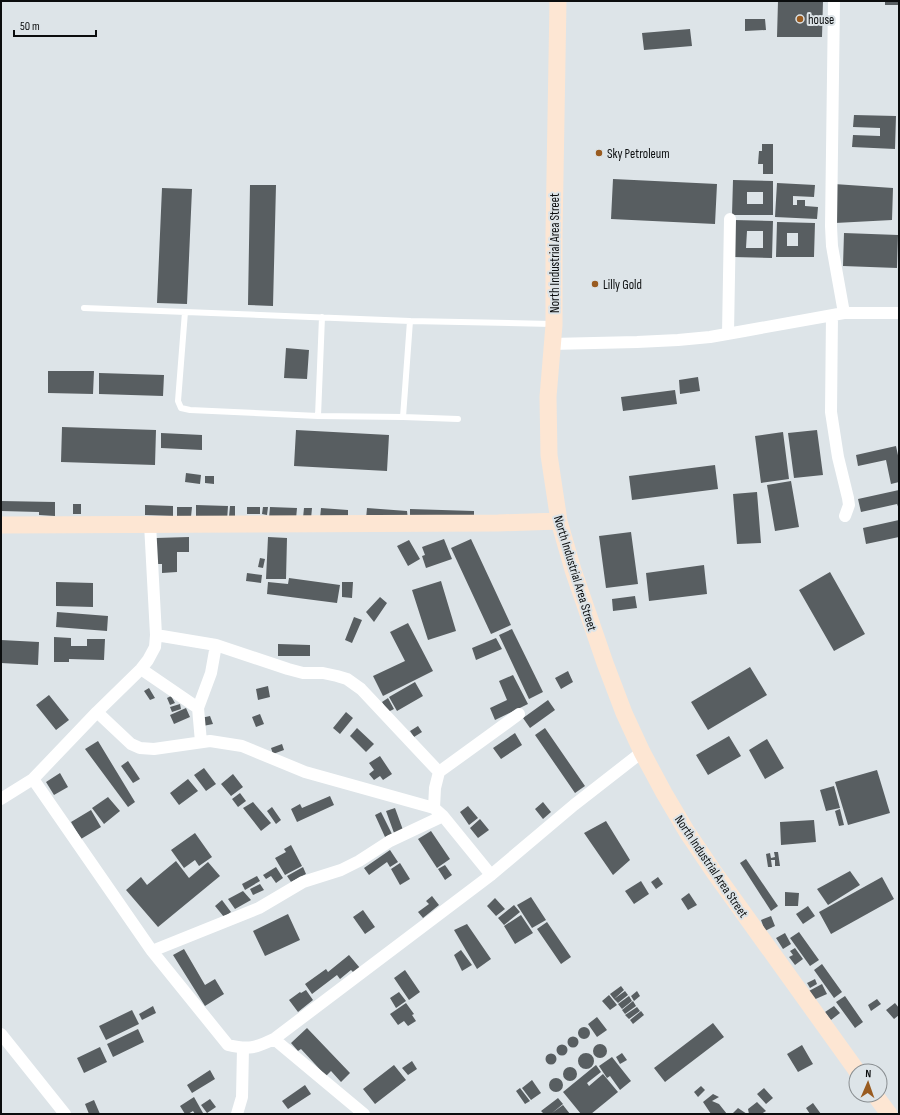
<svg xmlns="http://www.w3.org/2000/svg" width="900" height="1115" viewBox="0 0 900 1115" font-family="'Sofia Sans Condensed',sans-serif">
	<rect width="100%" height="100%" fill="#dde4e8"/>
	<path fill="#585e61" fill-rule="evenodd" d="M778,1H823L822,37H777Z
		M885,1H898V5H885Z
		M745,19H765L766,30L745,31Z
		M690,29L692,46L644,50L642,33Z
		M854,115L896,116L895,149L852,147L853,135L880,136V128L853,127Z
		M762,144H773V174H763V164H758L759,151H762Z
		M613,179L717,184L715,224L611,219Z
		M733,180L773,181V215H732ZM747,192H763V204H747Z
		M777,183L815,185L814,197L793,196V205H797V200H805V206L818,207L817,219L775,217Z
		M834,184L893,188L892,220L835,223Z
		M250,185H276L273,306L248,305Z
		M162,188L192,189L187,304L157,303Z
		M734,220L773,221L772,258L733,257ZM747,231H763V248H746Z
		M777,222L815,223L814,257H776ZM787,233H798V246H787Z
		M844,233L898,235L897,268L843,266Z
		M286,348L309,350L307,379L284,378Z
		M48,371H94L93,394L48,393Z
		M99,373L164,375L163,396L99,394Z
		M698,377L700,391L680,394L679,380Z
		M675,390L677,404L623,411L621,397Z
		M62,427L156,430L155,465L61,462Z
		M296,430L389,435L387,471L294,466Z
		M817,430L823,475L794,478L788,433Z
		M783,432L789,479L761,483L755,436Z
		M161,433L202,435V450L161,448Z
		M896,446L899,460V482L891,484L886,460L858,466L856,455Z
		M715,465L718,489L632,500L629,476Z
		M186,473L201,475L200,484L185,482Z
		M205,476H214V484L205,483Z
		M791,481L799,527L775,531L767,485Z
		M899,490V509L897,504L861,512L858,499Z
		M757,492L761,543L737,544L733,494Z
		M1,501L55,502V516L39,515V512L1,511Z
		M73,504H81V514H73Z
		M145,505L173,506V516L145,515Z
		M196,505L228,506L227,521L196,516Z
		M230,506H235V517H229Z
		M177,507H192L191,517L177,516Z
		M247,507H260V514H247Z
		M263,507H268L267,515L262,514Z
		M270,507L297,508L296,519L269,518Z
		M304,508H312L311,519L303,518Z
		M321,508L348,510V519L320,518Z
		M367,508L407,511L408,520L366,519Z
		M410,509L474,511V521L410,519Z
		M899,520V537L866,544L863,528Z
		M631,532L638,584L606,588L599,536Z
		M189,537V552H177V572L162,573V564H156V538Z
		M268,537L287,538L286,579H266Z
		M444,539L452,559L426,568L422,556L425,555L422,547Z
		M471,539L511,625L491,634L451,548Z
		M409,540L420,559L408,566L397,546Z
		M260,558L265,559L263,568L258,567Z
		M704,565L707,594L649,601L646,573Z
		M830,572L865,634L834,651L799,590Z
		M247,573L262,575L261,583L246,581Z
		M289,578L340,585L337,603L267,594L268,582L288,584Z
		M441,581L456,631L428,640L412,590Z
		M56,582L93,583V607L56,606Z
		M342,582H353L352,598L342,597Z
		M635,596L637,608L613,611L612,599Z
		M380,597L387,603L374,622L366,612Z
		M57,612L108,616L107,631L56,627Z
		M354,617L362,620L352,643L345,640Z
		M408,623L433,671L383,696L373,676L405,661L390,632Z
		M512,629L543,692L529,699L499,635Z
		M54,637L71,638V646H87V639H105L104,660L69,659V662H54Z
		M496,638L502,649L476,660L472,648Z
		M1,640L39,642L38,665L1,663Z
		M278,644L310,645V656H278Z
		M750,667L767,695L708,730L691,702Z
		M568,671L573,682L561,689L555,678Z
		M513,675L528,704L495,720L490,708L507,700L499,681Z
		M415,682L423,696L397,711L389,697Z
		M268,686L270,697L258,700L256,689Z
		M149,688L155,698L150,700L144,691Z
		M49,695L69,720L56,730L36,705Z
		M171,696L175,703L170,705L167,698Z
		M388,698L394,709L388,712L382,702Z
		M548,700L555,710L530,728L523,718Z
		M180,704L181,709L172,712L170,707Z
		M186,708L190,717L174,724L170,715Z
		M346,712L353,718L340,734L333,728Z
		M260,714L264,724L256,727L252,717Z
		M210,716L213,724L203,726L201,718Z
		M418,726L422,732L414,737L410,731Z
		M357,728L374,744L366,752L350,736Z
		M545,728L585,786L575,793L535,735Z
		M515,733L522,745L501,759L493,748Z
		M729,736L741,756L708,775L696,755Z
		M767,739L784,768L765,779L749,750Z
		M98,741L135,802L128,807L85,749Z
		M282,744L284,750L273,754L271,748Z
		M380,756L392,774L383,780L380,776L374,780L369,774L374,770L369,763Z
		M128,761L140,779L133,783L121,766Z
		M204,768L216,784L206,791L194,775Z
		M877,770L890,813L848,825L835,782Z
		M60,773L68,787L54,795L46,782Z
		M233,774L243,787L231,796L221,784Z
		M188,779L198,791L179,805L170,793Z
		M834,786L840,808L826,811L820,790Z
		M240,793L246,801L238,807L232,799Z
		M330,796L334,805L297,822L291,809L300,804L302,808Z
		M108,797L120,811L104,824L92,808Z
		M253,802L271,823L261,831L243,808Z
		M543,802L551,812L543,819L535,809Z
		M468,806L478,818L469,825L460,812Z
		M272,807L281,820L276,824L267,811Z
		M395,808L403,830L394,833L386,811Z
		M840,809L844,825L839,826L835,811Z
		M91,810L101,827L81,839L71,822Z
		M381,812L392,834L385,837L375,815Z
		M480,819L489,830L478,838L470,828Z
		M814,820L816,842L781,845L780,822Z
		M606,821L630,860L613,875L584,833Z
		M431,831L450,859L437,868L418,839Z
		M195,833L212,857L199,866L195,860L184,868L171,850Z
		M291,845L302,866L285,875L275,858L286,852L284,849Z
		M390,850L398,862L390,867L387,862L369,875L364,868Z
		M774,852H778L780,866H775V860H771L772,867H768L766,854L770,853L771,858L775,857Z
		M746,859L778,906L771,911L740,863Z
		M176,861L189,878L208,862L220,876L158,927L126,890L141,877L147,885Z
		M400,863L410,879L400,885L391,869Z
		M445,865L452,875L445,880L438,869Z
		M276,867L283,878L276,883L271,876L266,879L263,875Z
		M303,867L306,874L291,882L287,876Z
		M850,871L860,885L828,905L817,889Z
		M257,876L260,881L245,890L242,884Z
		M658,877L663,884L656,889L651,882Z
		M882,877L894,899L831,934L819,912Z
		M641,881L649,894L634,904L625,891Z
		M260,884L264,890L253,895L250,889Z
		M243,891L251,900L235,909L228,899Z
		M785,892L799,893L798,906H785Z
		M689,893L697,905L688,910L681,899Z
		M432,896L439,905L423,918L418,912L429,904L426,901Z
		M531,897L546,920L532,928L517,905Z
		M495,898L505,909L496,916L487,906Z
		M222,900L231,912L224,917L215,906Z
		M514,905L520,912L504,925L498,918Z
		M808,906L815,916L803,924L796,914Z
		M363,910L375,927L365,934L353,917Z
		M288,914L300,940L265,956L253,931Z
		M521,915L533,933L515,944L504,926Z
		M771,916L775,926L765,931L761,920Z
		M547,922L571,957L561,964L537,929Z
		M467,924L491,959L477,969L454,930Z
		M799,932L819,960L810,966L790,938Z
		M785,933L791,944L783,949L776,938Z
		M795,948L803,959L795,965L789,957L793,955L790,951Z
		M184,949L205,985L215,979L224,994L205,1006L173,955Z
		M461,950L472,965L462,971L454,955Z
		M349,955L360,968L354,973L351,970L340,979L337,975L312,994L305,984L326,969L328,972Z
		M822,964L842,992L834,998L814,970Z
		M405,970L420,992L409,1000L394,978Z
		M815,979L817,984L810,988L807,983Z
		M822,984L827,994L811,1001L807,992Z
		M621,986L624,990L614,999L610,994Z
		M306,990L313,1000L298,1012L289,1000L300,992L301,993Z
		M625,991L628,995L618,1003L614,999Z
		M637,991L640,996L634,1001L631,996Z
		M399,992L406,1001L396,1008L390,998Z
		M609,995L617,1005L610,1010L602,1001Z
		M629,996L632,1001L622,1009L618,1004Z
		M845,996L863,1022L855,1028L836,1002Z
		M877,999L881,1004L871,1011L868,1005Z
		M633,1001L636,1006L625,1014L622,1010Z
		M406,1003L414,1014L412,1015L416,1021L408,1026L404,1021L398,1025L390,1014Z
		M895,1003L899,1008V1015L894,1019L886,1010Z
		M153,1006L156,1013L142,1020L139,1014Z
		M834,1006L840,1013L831,1020L825,1012Z
		M637,1007L640,1011L629,1019L625,1015Z
		M132,1010L139,1024L106,1040L99,1026Z
		M641,1011L644,1015L633,1024L630,1020Z
		M597,1017L607,1030L597,1037L588,1024Z
		M713,1023L724,1037L665,1082L654,1068Z
		M578 1033a6 6 0 1 1 12 0a6 6 0 1 1-12 0Z
		M307,1028L350,1073L341,1082L331,1071L326,1076L301,1049L298,1051L291,1043Z
		M138,1029L144,1042L113,1057L107,1044Z
		M567.5 1042a5.5 5.5 0 1 1 11 0a5.5 5.5 0 1 1-11 0Z
		M593 1051a7 7 0 1 1 14 0a7 7 0 1 1-14 0Z
		M556.5 1050a5.5 5.5 0 1 1 11 0a5.5 5.5 0 1 1-11 0Z
		M802,1045L813,1064L798,1072L787,1054Z
		M100,1047L107,1062L84,1073L77,1058Z
		M622,1053L627,1060L620,1064L616,1057Z
		M545.5 1059a5.5 5.5 0 1 1 11 0a5.5 5.5 0 1 1-11 0Z
		M578 1061a8 8 0 1 1 16 0a8 8 0 1 1-16 0Z
		M612,1057L631,1081L620,1090L610,1076L607,1078L599,1066Z
		M412,1061L417,1069L408,1075L402,1068Z
		M394,1065L406,1080L375,1104L363,1089Z
		M596,1065L601,1072L587,1083L589,1086L603,1074L618,1092L591,1114H581L563,1092Z
		M563 1074a7 7 0 1 1 14 0a7 7 0 1 1-14 0Z
		M210,1070L215,1079L192,1093L187,1085Z
		M549 1085a7 7 0 1 1 14 0a7 7 0 1 1-14 0Z
		M532,1080L541,1093L531,1100L522,1088Z
		M305,1085L311,1094L288,1109L282,1101Z
		M701,1086L705,1090L698,1097L694,1092Z
		M520,1088L530,1101L525,1104L516,1091Z
		M764,1088L773,1098L766,1104L757,1094Z
		M713,1094L719,1097L712,1101L719,1104L727,1114H711L703,1102Z
		M194,1097L203,1113L195,1114L193,1111L188,1114H185L180,1106Z
		M558,1098L563,1104L552,1113L563,1105L570,1114H544L541,1111Z
		M210,1099L216,1107L207,1113L201,1105Z
		M94,1100L100,1114H89L85,1104Z
		M757,1102L766,1111L761,1114H749L748,1109Z
		M813,1103L821,1114H810L806,1108Z
		M738,1108L747,1114H732Z"/>
	<g fill="none" stroke-linecap="round" stroke-linejoin="round">
		<path stroke="#fff" stroke-width="6" d="M84,308L410,321L552,324
			M185,312L178,401L181,408L190,410L318,416L403,417L458,419
			M318,416L322,317
			M403,417L410,321"/>
		<path stroke="#fff" stroke-width="12" d="M834,1L831,226L832,246L844,313
			M832,315L831,412L838,457L848,498L849,505L845,516
			M728,334L730,219
			M551,344L637,342L678,340L710,337L744,331L844,313H899
			M156,635L216,645L288,669L303,673H323L337,676L347,679L361,689L439,772
			M141,669L198,708
			M97,712L131,744L140,748L154,749L210,741L242,746L305,772L434,808
			M201,742L198,708L211,673L216,645
			M33,779L152,951L228,1045C249,1050 255,1048 274,1039L491,875L574,805L642,752
			M1,799L33,779L97,712L141,669L148,660L155,647L156,635L150,524
			M491,875L443,816L434,808L435,788L439,772L519,714
			M152,951L259,908L303,882L341,870L359,861L390,841L443,816
			M1,1034L65,1114
			M274,1039L364,1114
			M237,1114L242,1097L243,1048"/>
		<path stroke="#fde6d3" stroke-width="17" d="M558,1L554,234V325L548,397L549,455L559,521L573,570L605,663L624,713L642,752L664,793L687,832L714,872L857,1071
			M1,525L498,523L559,521
			M875,1095L889,1114"/>
	</g>
	<g fill="#995b20" stroke="#dde4e8" stroke-width="1.5">
		<circle cx="800" cy="19" r="4"/>
		<circle cx="599" cy="153" r="4"/>
		<circle cx="595" cy="284" r="4"/>
	</g>
	<g text-anchor="middle" stroke-width="4" stroke-linejoin="round" paint-order="stroke">
		<g font-size="13" fill="#0b0d0e" stroke="#dde4e8" text-anchor="start">
			<text x="808" y="24">house</text>
			<text x="607" y="158">Sky Petroleum</text>
			<text x="603" y="289">Lilly Gold</text>
		</g>
		<g font-size="13" fill="#0b0d0e" stroke="#dde4e8">
			<text transform="translate(554 253) rotate(-90)" y="5">North Industrial Area Street</text>
			<text transform="translate(576 573) rotate(73)" y="5">North Industrial Area Street</text>
			<text transform="translate(712 866) rotate(56)" y="5">North Industrial Area Street</text>
		</g>
	</g>
	<rect width="900" height="1115" fill="none" stroke="#0b0d0e" stroke-width="4"/>
	<g transform="translate(868 1083) rotate(2)"><circle r="19" fill="#dde4e8" stroke="#898e91"/>
	<path d="M0-3L7 15L0 10L-7 15Z" fill="#995b20"/>
	<text y="-6" font-size="11" font-weight="bold" text-anchor="middle" fill="#0b0d0e">N</text>
	</g>
	<path d="M14 30v6h82v-6" fill="none" stroke="#0b0d0e" stroke-width="2"/>
	<text x="20" y="30" font-size="12" fill="#0b0d0e" stroke="#dde4e8" stroke-width="3" paint-order="stroke">50 m</text>
</svg>
